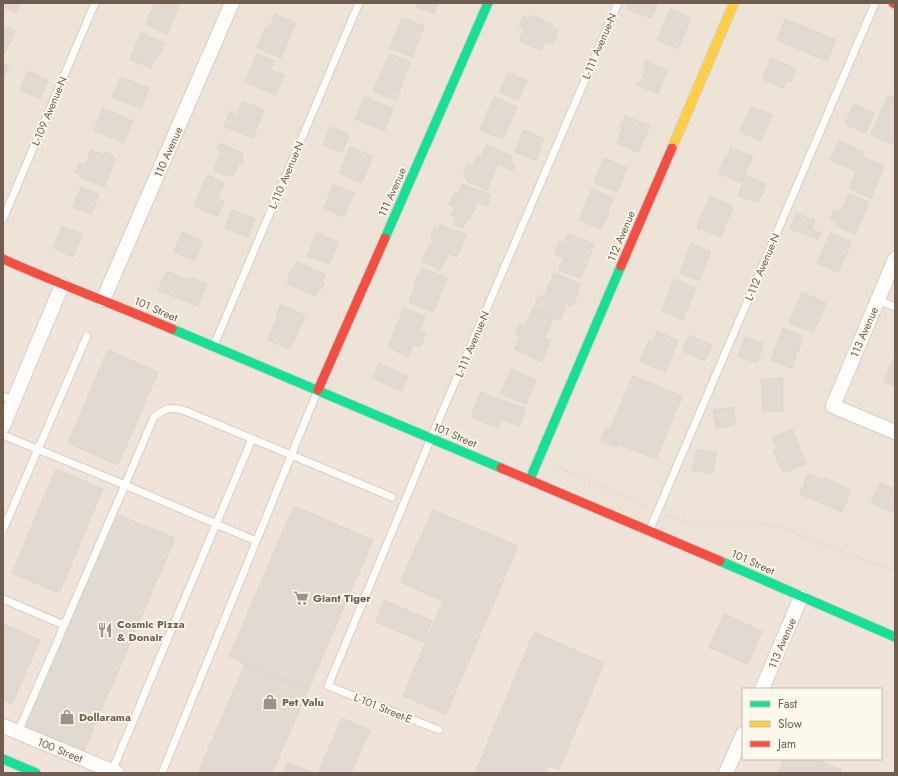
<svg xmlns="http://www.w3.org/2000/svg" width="898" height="776" viewBox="0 0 898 776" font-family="Jost,sans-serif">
	<rect width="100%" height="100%" fill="#f6f2ea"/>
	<path fill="#ede4d7" d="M3,3H895V637L3,260Z"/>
	<path fill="#f0e3d9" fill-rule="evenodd" d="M3,260L895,637V773H3ZM743,689H881V759H743Z"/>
	<path fill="#e1dad2" stroke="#ded6cd" d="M3,3H21L16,13L3,7Z
		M155,3H180L167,34L146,24Z
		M418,3H439L434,14L416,7Z
		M629,3H658L651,18L626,9Z
		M670,9L691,18L678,49L657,40Z
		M275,14L295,23L281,58L257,48L266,27L269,29Z
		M531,15L552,24L551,28L558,30L553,44L545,41L541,50L519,41L524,29L519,27L524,16L529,19Z
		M402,18L424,26L412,57L390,48Z
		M785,19L836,40L827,61L777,40Z
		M3,25L15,30L5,53L3,52Z
		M141,33L165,43L158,58L156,57L151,68L130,59Z
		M257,54L274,61L271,70L284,75L276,95L245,82Z
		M390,54L410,62L396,101L373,91Z
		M771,58L796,69L791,82L787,80L783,88L762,79Z
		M645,60L650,62L649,63L667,70L658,94L637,85L638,83L640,84L646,68L643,67Z
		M3,64L9,66L3,80Z
		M28,71L48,80L40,98L20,90Z
		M508,73L527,80L518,100L499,92Z
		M121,77L149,88L141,109L112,97Z
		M888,95L895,98V139L893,144L871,135Z
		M365,97L393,109L384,131L355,119Z
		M494,97L517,107L503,139L480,130Z
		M243,101L264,110L253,138L224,126L230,111L237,115Z
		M854,104L874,113L866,133L845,124Z
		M752,107L772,115L761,141L739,131Z
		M103,108L133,121L123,143L94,130Z
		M625,116L650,126L638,152L617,143L623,128L620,127Z
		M330,127L349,134L342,152L323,145Z
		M524,130L544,139L536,160L515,152Z
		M839,141L864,152L862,157L884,166L871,198L849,188L856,171L830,160Z
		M219,143L243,153L241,158L244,159L242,164L239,162L233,177L214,170L222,150L217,148Z
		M486,145L512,156L510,161L515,164L513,170L497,164L487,190L466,181L467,178L463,176L468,164L473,166L477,155L481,157Z
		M350,147L373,156L362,183L339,173Z
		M731,148L752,156V158L742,183L719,173L725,157L727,158Z
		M91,150L104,155L105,152L113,155L112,158L115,160L104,187L80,177L81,175L75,172L79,163L86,165Z
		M604,158L627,168L617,192L594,183Z
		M207,175L224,183L218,198L224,201L218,216L194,206Z
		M747,176L766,184L758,203L738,195Z
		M462,184L491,195L487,206L477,202L470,219L467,218L463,228L453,224L456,217L451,215L455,207L449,205L454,193L458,195Z
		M333,185L354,193L344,217L324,208Z
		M81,187L99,195L91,214L73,207Z
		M592,189L614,198L608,211V213H609L606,220H605L601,229L579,220Z
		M849,194L869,202L855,234L835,225L837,222L830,219L834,210L841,212Z
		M710,196L733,206L721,237L697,227Z
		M232,210L255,219L248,237L225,228Z
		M796,213L815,221L812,229L821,233L818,239L790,229Z
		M440,225L466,235L457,257L448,253L441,270L422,262L429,245L431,246L434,239L431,238L434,228L438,230Z
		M62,226L82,234L73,257L53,248Z
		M182,232L203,241L195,261L174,252Z
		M317,233L338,242L329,264L307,256Z
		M830,233L852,242L838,272L817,263Z
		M568,234L594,244L590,255H588L590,256L580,278L559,270L564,258L554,254L559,241L564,242Z
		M691,243L711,252L699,281L680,273Z
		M296,262L325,274L322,282L324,283L322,289L319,288L316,296L287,284L290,277L288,276L290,271L292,272Z
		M422,268L447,278L433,312L409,302L413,291L417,276L419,277Z
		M167,271L188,280L189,277L207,284L198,306L158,290Z
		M554,273L581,284L578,292H579L572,306L545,295Z
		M674,279L696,288L683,320L662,311Z
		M802,292L826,303L813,333L789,323Z
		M539,295L566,306L560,320L533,309Z
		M280,305L305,315L290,349L268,340L278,315L277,314Z
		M404,308L425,317L420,330L426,333L420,347L413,344L408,356L388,347Z
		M532,310L553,318L545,338L551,340L542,362L514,349L520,336L515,334L520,324L526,326Z
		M783,328L803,336L792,368L771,360Z
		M657,331L678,341L665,372L640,361L649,340L653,341Z
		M689,335L712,345L705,361L683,351Z
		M745,337L764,344L757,363L738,356Z
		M108,350L158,372L118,465L68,443Z
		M893,359H895V387L884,382Z
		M379,364L408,376L401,391L373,378Z
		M511,369L536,380L526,404L501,394Z
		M633,376L682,396L656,459L618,444L617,447L601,441L606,428L610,429Z
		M783,378V411L763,412L761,379Z
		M481,392L526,409L519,426L501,419L498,428L471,417Z
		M733,407L736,425L716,429L713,410Z
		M792,429L806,464L783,473L773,451L777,449L772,438Z
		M697,449L717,453L712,474L692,470Z
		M56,469L103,489L59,593L12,573Z
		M808,474L824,480L825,478L851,490L842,512L800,494Z
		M880,483L893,488L895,484V513L871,503Z
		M294,506L373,540L308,690L229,657Z
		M433,510L518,546L446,714L403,696L443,601L400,582Z
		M116,514L175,538L82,755L23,730Z
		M384,600L432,621L423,642L376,622Z
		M724,614L762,631L748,664L709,647Z
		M3,624L40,640L12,704L3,700Z
		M534,632L604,663L559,770L549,766L546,773H475Z
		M245,664L308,690L272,773H198Z
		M342,718L370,730L351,773H318Z
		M784,759H816L842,770L840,773H778Z
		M287,762L314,773H283Z"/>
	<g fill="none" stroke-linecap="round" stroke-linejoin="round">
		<g stroke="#d4cec8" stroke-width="9">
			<path id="lane" d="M3,219L95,3
				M878,300L895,307
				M214,345L359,3
				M3,396L14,401
				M3,435L125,485L154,417C165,408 169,407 183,410L392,497
				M650,529L875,3
				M3,530L87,336
				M3,599L64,625
				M439,730L328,686L431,438L618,3
				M18,732L125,485L256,541
				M112,771L252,439
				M162,773L317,392"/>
		</g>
		<g stroke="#d4cec8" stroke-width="16">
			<path id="street" d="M895,259L833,406L895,432
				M103,300L232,3
				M3,426L62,285
				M762,689L801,597
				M3,726L117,773
				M726,773L743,734"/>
		</g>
		<g stroke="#d4cec7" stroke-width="11">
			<path id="fast" d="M385,238L488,3
				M172,329L501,468
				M530,479L621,266
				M720,561L895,637
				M3,759L36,773"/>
		</g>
		<g stroke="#d4cec7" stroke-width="11">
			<path id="slow" d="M672,148L734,3"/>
		</g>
		<g stroke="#d4cec7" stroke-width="11">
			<path id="jam" d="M893,3L895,4
				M3,259C59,284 116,305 172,329
				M621,266L672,148
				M318,390L385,238
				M501,468L720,561"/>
		</g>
		<path stroke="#d7d1cb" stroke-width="2.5" stroke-dasharray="1 3" stroke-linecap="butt" d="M556,466L648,507
			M667,515L693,523H759L781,527L819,543L895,571"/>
		<use href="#lane" stroke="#fefdfc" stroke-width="7"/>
		<use href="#street" stroke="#fefdfc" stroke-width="14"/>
		<use href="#fast" stroke="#16e098" stroke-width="9"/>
		<use href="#slow" stroke="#ffcf43" stroke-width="9"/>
		<use href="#jam" stroke="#f24e42" stroke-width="9"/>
	</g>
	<defs>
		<g id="supermarket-bare" transform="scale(1.2)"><path d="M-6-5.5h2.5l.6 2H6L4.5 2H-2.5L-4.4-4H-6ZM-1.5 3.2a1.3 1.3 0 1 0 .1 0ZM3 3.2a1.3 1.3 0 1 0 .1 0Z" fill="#a09185" stroke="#fdf8ec" stroke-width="2.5" paint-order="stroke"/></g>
		<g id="restaurant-bare" transform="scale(1.2)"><path d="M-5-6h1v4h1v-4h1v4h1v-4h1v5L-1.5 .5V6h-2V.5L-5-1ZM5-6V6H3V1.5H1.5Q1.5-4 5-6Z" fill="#a09185" stroke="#fdf8ec" stroke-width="2.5" paint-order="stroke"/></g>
		<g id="shop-bare" transform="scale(1.2)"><path d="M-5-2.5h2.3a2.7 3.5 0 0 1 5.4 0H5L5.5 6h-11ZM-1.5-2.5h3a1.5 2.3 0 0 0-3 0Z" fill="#a09185" stroke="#fdf8ec" stroke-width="2.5" paint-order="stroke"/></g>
	</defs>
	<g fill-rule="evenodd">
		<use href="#supermarket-bare" x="301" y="598"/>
		<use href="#restaurant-bare" x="105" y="630"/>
		<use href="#shop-bare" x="270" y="702"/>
		<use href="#shop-bare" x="67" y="717"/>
	</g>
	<g text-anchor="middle" stroke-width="3.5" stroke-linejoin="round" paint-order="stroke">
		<g font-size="11" fill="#715d4e" stroke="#fdf8ec">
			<text transform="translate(599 46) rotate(-67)" y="4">L-111 Avenue-N</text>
			<text transform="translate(49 111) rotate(-67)" y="4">L-109 Avenue-N</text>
			<text transform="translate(168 152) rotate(-66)" y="4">110 Avenue</text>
			<text transform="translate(286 175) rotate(-67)" y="4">L-110 Avenue-N</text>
			<text transform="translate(392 192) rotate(-66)" y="4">111 Avenue</text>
			<text transform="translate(621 236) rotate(-67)" y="4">112 Avenue</text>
			<text transform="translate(762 267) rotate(-67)" y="4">L-112 Avenue-N</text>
			<text transform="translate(156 309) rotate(23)" y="4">101 Street</text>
			<text transform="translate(864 332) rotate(-67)" y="4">113 Avenue</text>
			<text transform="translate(472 344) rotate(-67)" y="4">L-111 Avenue-N</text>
			<text transform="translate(455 435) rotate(23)" y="4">101 Street</text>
			<text transform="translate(753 562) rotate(24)" y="4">101 Street</text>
			<text transform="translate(782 643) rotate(-67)" y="4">113 Avenue</text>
			<text transform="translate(383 708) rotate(22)" y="4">L-101 Street-E</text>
			<text transform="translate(60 750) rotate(22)" y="4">100 Street</text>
		</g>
		<g font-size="11" font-weight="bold" fill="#715d4e" stroke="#fdf8ec" text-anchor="start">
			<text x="313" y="602">Giant Tiger</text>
			<text x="117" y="628">Cosmic Pizza<tspan x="117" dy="13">&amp; Donair</tspan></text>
			<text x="282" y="706">Pet Valu</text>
			<text x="79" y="721">Dollarama</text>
		</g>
	</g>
	<rect width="898" height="776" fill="none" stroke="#715d4e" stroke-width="8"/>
	<rect x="742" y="688" width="140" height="72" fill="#fdf8ec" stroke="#c5baad"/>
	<rect x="750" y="701" width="20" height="6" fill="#16e098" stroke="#c5baad"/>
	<text x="778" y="708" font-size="12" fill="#715d4e">Fast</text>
	<rect x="750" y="721" width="20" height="6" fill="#ffcf43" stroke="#c5baad"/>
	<text x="778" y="728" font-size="12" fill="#715d4e">Slow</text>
	<rect x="750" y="741" width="20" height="6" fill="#f24e42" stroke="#c5baad"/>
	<text x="778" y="748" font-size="12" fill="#715d4e">Jam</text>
</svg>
